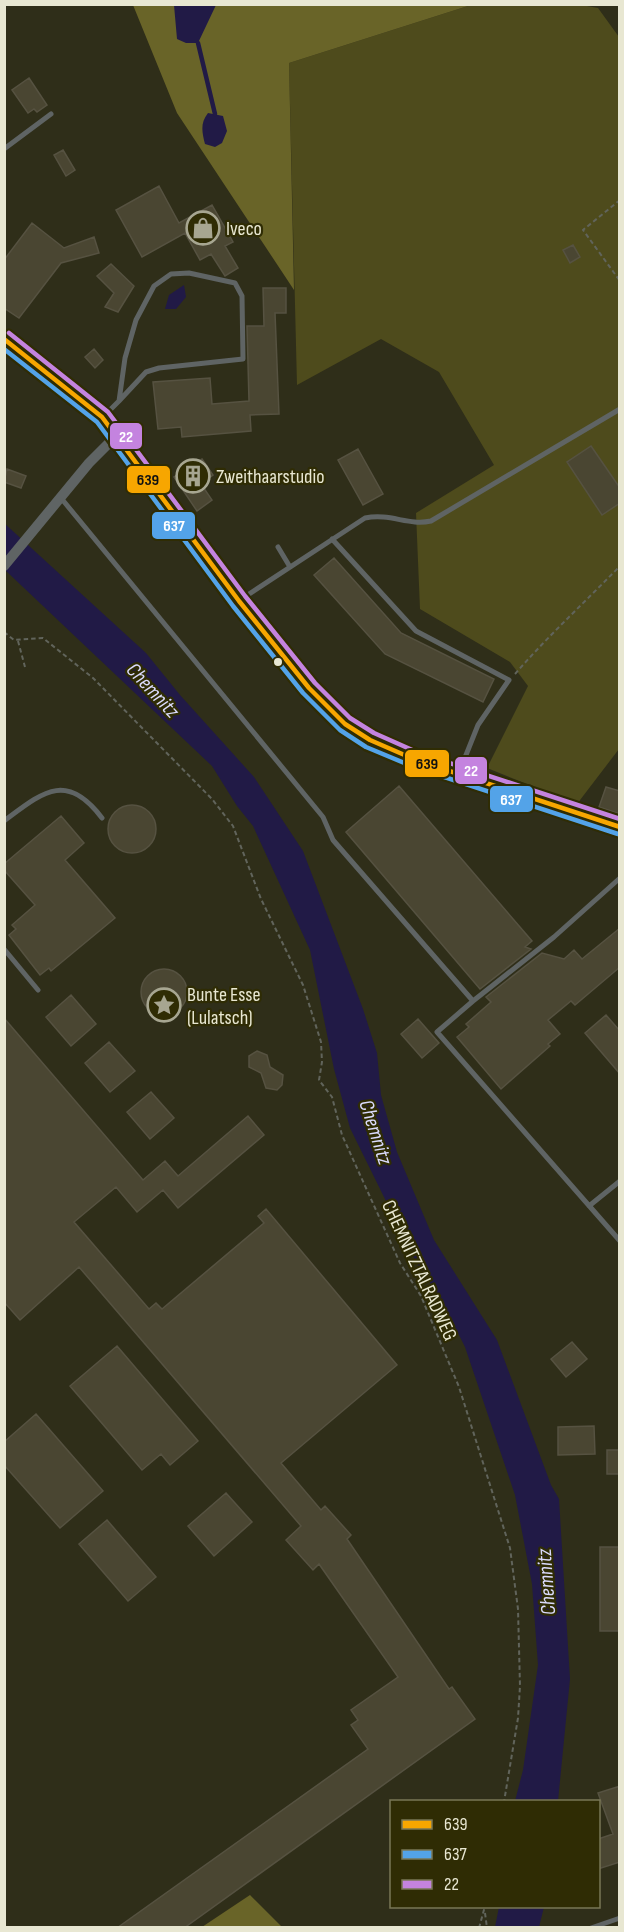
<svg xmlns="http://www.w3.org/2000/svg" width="624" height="1932" viewBox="0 0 624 1932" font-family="'Sofia Sans Condensed',sans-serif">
	<rect width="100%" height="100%" fill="#2f2e19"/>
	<path fill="#4e4b1c" d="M576,4L598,8L619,37V749L577,804L487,768L528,686L510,662L420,609L416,513L494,465L439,372L381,339L297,385L289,63L471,5Z"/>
	<path fill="#696428" d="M133,5H471L289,63L294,290L177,113Z
		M250,1895L282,1927H202Z"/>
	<path fill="#211a46" d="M174,5H216L198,43H186L177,39Z
		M208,113L223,116L227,131L222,143L215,147L205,144C202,132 200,123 208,113Z
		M184,285L186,297L176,309H165L169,295Z
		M4,523L146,653L180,695L254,777L303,851L363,1009L377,1053L381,1095L397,1152L434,1240L497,1340L551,1485L559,1499L570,1679L558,1801H515L523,1770L538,1665L532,1584L515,1495L465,1347L442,1301L415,1260L350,1128L334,1069L310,950L253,826L237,806L212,766L5,570Z
		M499,1907H544L539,1927H495Z"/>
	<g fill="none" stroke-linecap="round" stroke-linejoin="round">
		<path stroke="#211a46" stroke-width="4.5" d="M198,43L215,114"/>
	</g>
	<path fill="#4a4632" stroke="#565241" stroke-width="1.5" d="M29,78L47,105L37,112L34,109L28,113L12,90Z
		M63,150L75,170L66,176L54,155Z
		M159,186L179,223L212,205L233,242L225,246L238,268L225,276L211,254L200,260L185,233L142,257L116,210Z
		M32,223L64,248L94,237L99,253L61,263L19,318L4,308V260Z
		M573,245L580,257L570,263L563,250Z
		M111,264L134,286L118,312L105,307L114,293L97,276Z
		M263,288H286V313H275L279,414L250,415L251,431L182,437L181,427L158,429L153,382L210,378L212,404L249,401L247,326H264Z
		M94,349L103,360L95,368L85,357Z
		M591,446L620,488V503L602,515L567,462Z
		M358,449L383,494L363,505L338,460Z
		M202,459L213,475L201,484L212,500L197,511L174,477Z
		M7,469L26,476L21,488L4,482Z
		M334,558L401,633L494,679L483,702L385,654L314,575Z
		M399,786L532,941L525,947L531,949L480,989L346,832Z
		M606,787L620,791V814L599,807Z
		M108 829a24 24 0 1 1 48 0a24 24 0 1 1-48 0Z
		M61,816L84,843L65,860L115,918L51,971L49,968L40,975L9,935L16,929L12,925L35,905L4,870V864Z
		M620,928V967L575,1005L571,1001L548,1020L560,1034L548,1044L550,1046L501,1089L457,1037L469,1027L466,1024L491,1002L486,997L542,953L564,959L574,950L582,959Z
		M141 992a23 23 0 1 1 46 0a23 23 0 1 1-46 0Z
		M71,995L96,1024L71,1046L46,1017Z
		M606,1015L620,1031V1074L585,1033Z
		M4,1018L143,1180L165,1161L178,1176L248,1116L264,1135L178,1208L163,1190L137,1212L116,1187L74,1222L149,1309L156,1303L162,1309L264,1223L258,1216L266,1209L397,1365L281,1463L321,1510L325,1506L351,1535L347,1539L449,1689L452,1687L475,1719L184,1928H117L368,1749L351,1725L358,1720L351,1710L398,1677L319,1564L313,1570L286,1540L301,1526L79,1267L20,1320L4,1302Z
		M418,1019L439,1043L422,1058L401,1034Z
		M109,1042L135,1071L110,1092L85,1063Z
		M257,1051L267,1055L270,1067L283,1075L282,1085L277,1090L266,1088L261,1073L249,1067V1056Z
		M151,1092L174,1118L150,1139L127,1112Z
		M572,1342L587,1359L566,1377L551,1359Z
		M117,1346L198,1441L170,1465L161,1454L142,1470L70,1386Z
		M36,1414L103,1491L60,1528L4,1465V1442Z
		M594,1426L595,1454L558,1455V1427Z
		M607,1450H620V1474H607Z
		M226,1493L252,1522L214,1556L188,1526Z
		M107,1520L156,1577L128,1601L79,1544Z
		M600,1547H620V1631H600Z
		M620,1786V1862L598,1869V1839L613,1834L598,1793Z"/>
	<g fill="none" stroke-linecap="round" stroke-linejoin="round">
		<path stroke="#61645b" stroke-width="2" stroke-dasharray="4.5 3" stroke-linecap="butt" d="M620,200L583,230L620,281
			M4,632L14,640L43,638L93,678L212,799L233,826L261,899L303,985L321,1042L322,1062L319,1080L332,1097L342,1135L400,1263L421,1296L459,1387L510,1548L518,1609L520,1686L518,1718L504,1802
			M18,641L25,667
			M515,674C548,636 585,602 620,566
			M485,1913L487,1928
			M479,1928L485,1906"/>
		<path stroke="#5f6464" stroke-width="5" d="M4,149L51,114
			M104,416L119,401L125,358L136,320L154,286L171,274L189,273L235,283L242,296L243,359L159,368L146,372L119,401
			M61,498L323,817L333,840L473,1001L437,1032L620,1241
			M332,539L416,631L509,680L478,725L460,770
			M278,547L290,567
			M243,598L365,518C391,513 408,526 431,521L620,409
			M4,821C43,792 66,771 102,818
			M4,949L38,990
			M473,1001L554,937L620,878
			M589,1206L620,1181
			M591,1928L620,1918"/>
		<path stroke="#5f6464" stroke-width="10" d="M4,566L89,463L117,435"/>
		<path stroke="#666c69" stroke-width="18" d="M4,339L102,417L239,601L309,688L345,724L370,740L416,760L620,827"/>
		<g stroke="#2f2c04" stroke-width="9">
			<path id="bus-1" d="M4,339L102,417L239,601L309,688L345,724L370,740L416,760L620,827"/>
		</g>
		<g stroke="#2f2c04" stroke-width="9">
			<path id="bus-2" d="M4,349L97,422L233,606L303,693L340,730L366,747L414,767L618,834"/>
		</g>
		<g stroke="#2f2c04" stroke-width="9">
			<path id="bus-3" d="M9,333L108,412L245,596L315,683L350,718L374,733L419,753L620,819"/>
		</g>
		<use href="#bus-1" stroke="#f7a600" stroke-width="4.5"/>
		<use href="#bus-2" stroke="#53a3e8" stroke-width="4.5"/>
		<use href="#bus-3" stroke="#c483df" stroke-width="4.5"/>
	</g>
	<defs>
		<g id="shop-ring" transform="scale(1.725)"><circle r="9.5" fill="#2f2c04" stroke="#a7a691" stroke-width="1.5"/><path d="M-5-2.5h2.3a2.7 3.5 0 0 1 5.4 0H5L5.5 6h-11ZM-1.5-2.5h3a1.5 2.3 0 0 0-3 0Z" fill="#a7a691"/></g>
		<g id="building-ring" transform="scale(1.725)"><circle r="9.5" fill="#2f2c04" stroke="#a7a691" stroke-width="1.5"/><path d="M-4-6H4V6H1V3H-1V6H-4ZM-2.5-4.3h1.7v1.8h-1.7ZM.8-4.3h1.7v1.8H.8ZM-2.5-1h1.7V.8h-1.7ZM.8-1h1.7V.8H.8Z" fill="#a7a691"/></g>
		<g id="sight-ring" transform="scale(1.725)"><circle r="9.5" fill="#2f2c04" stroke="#a7a691" stroke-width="1.5"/><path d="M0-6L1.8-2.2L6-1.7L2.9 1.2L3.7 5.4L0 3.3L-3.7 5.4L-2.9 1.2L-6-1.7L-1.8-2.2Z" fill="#a7a691"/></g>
	</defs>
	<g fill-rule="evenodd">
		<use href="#shop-ring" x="203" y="228"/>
		<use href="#building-ring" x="193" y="476"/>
		<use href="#sight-ring" x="164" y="1005"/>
	</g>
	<circle fill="#e8e7d2" stroke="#2f2c04" stroke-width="2" cx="278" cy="662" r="5"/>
	<g text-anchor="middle" stroke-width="4.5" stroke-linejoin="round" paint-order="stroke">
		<g font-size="20" fill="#e8e7d2" stroke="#2f2c04" text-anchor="start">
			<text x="226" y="235">Iveco</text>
			<text x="216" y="483">Zweithaarstudio</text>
			<text x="187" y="1001">Bunte Esse<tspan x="187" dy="23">(Lulatsch)</tspan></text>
		</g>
		<g font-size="20" fill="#e8e7d2" stroke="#2f2c04">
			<text transform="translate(420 1270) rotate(65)" y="7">CHEMNITZTALRADWEG</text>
		</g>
		<g font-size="21" font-style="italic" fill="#dadafc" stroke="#2f2c04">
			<text transform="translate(153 690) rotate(47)" y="7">Chemnitz</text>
			<text transform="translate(376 1132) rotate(72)" y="7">Chemnitz</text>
			<text transform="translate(546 1582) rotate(-94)" y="7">Chemnitz</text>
		</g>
	</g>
	<g stroke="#2f2c04" stroke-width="2">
		<rect x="109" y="422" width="34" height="28" rx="6" fill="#c483df"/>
		<rect x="126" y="465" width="45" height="29" rx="6" fill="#f7a600"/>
		<rect x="151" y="511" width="45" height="29" rx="6" fill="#53a3e8"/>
		<rect x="404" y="749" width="46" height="29" rx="6" fill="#f7a600"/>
		<rect x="454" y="756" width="34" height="29" rx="6" fill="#c483df"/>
		<rect x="489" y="785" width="45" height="28" rx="6" fill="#53a3e8"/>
	</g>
	<g font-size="16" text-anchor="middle" font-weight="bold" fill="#fff">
		<text x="126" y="442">22</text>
		<text x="174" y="531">637</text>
		<text x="471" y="776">22</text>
		<text x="511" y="805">637</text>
	</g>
	<g font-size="16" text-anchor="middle" font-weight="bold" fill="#111">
		<text x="148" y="485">639</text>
		<text x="427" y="769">639</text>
	</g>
	<rect width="624" height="1932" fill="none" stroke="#e8e7d2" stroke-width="12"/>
	<rect x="390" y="1800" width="210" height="108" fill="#2f2c04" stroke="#797756" stroke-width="1.5"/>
	<rect x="402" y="1820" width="30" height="9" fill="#f7a600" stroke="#797756" stroke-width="1.5"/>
	<text x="444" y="1830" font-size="18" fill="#e8e7d2">639</text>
	<rect x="402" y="1850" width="30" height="9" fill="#53a3e8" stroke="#797756" stroke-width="1.5"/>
	<text x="444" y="1860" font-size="18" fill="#e8e7d2">637</text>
	<rect x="402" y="1880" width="30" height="9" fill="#c483df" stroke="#797756" stroke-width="1.5"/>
	<text x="444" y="1890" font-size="18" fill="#e8e7d2">22</text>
</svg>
